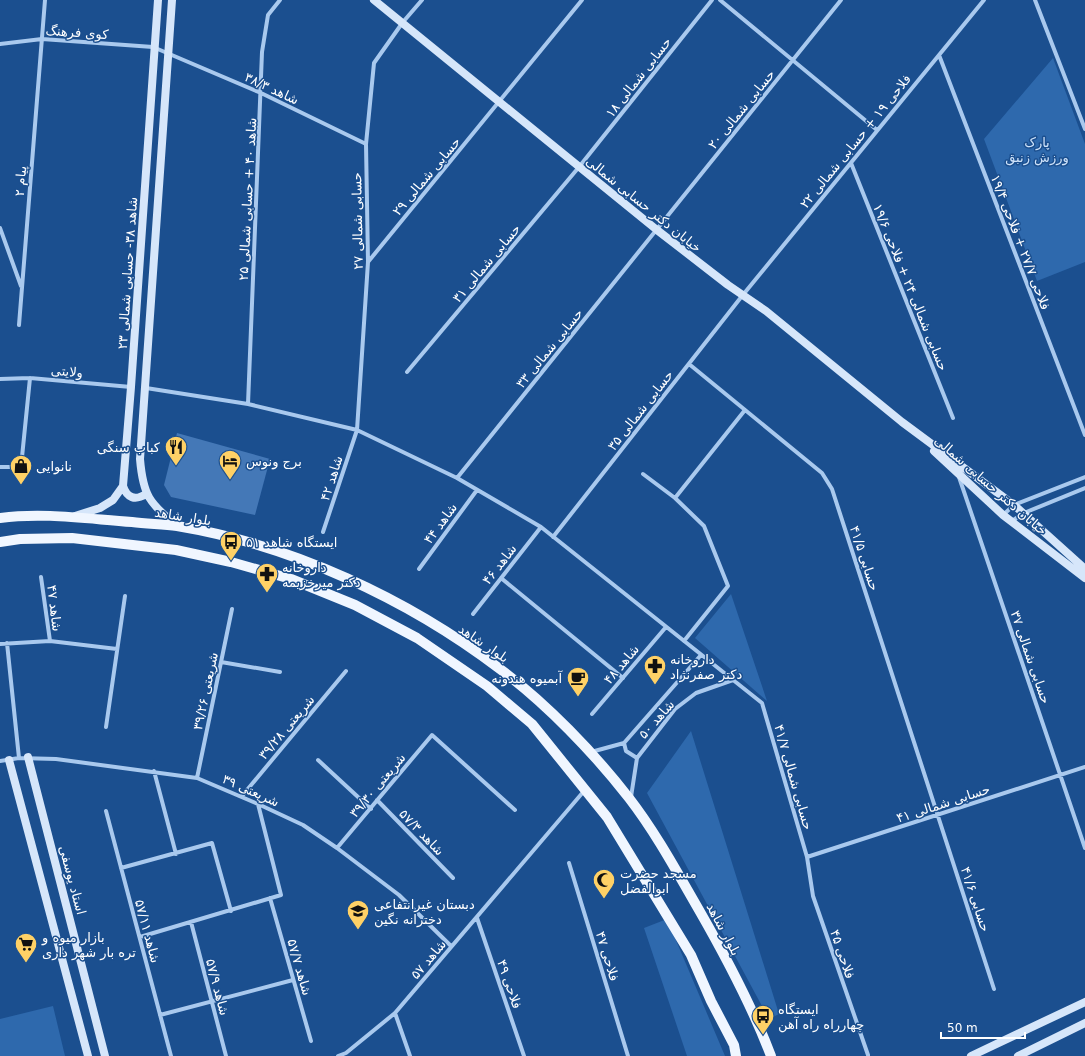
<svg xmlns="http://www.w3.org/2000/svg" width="1085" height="1056" viewBox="0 0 1085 1056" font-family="'DejaVu Sans',Vazirmatn,sans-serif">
	<rect width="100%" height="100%" fill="#1b4f8f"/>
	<path fill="#2e69ad" d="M1053,58L1085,144V262L1037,281L984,139Z
		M731,594L767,701L695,638Z
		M691,731L779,1014L769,1019L647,793Z
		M667,919L725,1056H687L644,928Z
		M53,1006L65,1056H0V1019Z"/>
	<path fill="#4478b7" d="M177,433L270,459L255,515L171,497L164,485Z"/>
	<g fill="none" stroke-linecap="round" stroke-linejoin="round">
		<path stroke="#a9c9ee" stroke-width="4" d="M720,0L877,130
			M1035,0L1085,129
			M0,44L42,39L153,47L261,93L366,144
			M939,55L1085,435
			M851,163L953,418
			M0,228L21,286
			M368,262L582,0
			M19,325L45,0
			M689,364L822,473L832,489L994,989
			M407,372L579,167L712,0
			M0,379L30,378L131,387
			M146,388L248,404L357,430L457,478L541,527L762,703L807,857L813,896L868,1055
			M248,404L262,52L268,15L280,0
			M0,467H21L30,378
			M643,474L675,498L704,526L728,586L684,641
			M959,477L1085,848
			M457,478L841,0
			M675,498L745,410
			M1003,515L1014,505L1085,477
			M1012,521L1024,513L1085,488
			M323,532L357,430L368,262L366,144L374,63L403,22L422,0
			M553,537L742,296L984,0
			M419,569L477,490
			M41,577L50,641
			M501,578L623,678
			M473,614L541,527
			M7,643L19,758
			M0,644L50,641L117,649
			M221,662L280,672
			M592,714L666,627
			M106,727L125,596
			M624,743L626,751L637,758
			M591,752L624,743L701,655
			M318,760L371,809
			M0,761L19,758L56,759L197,778L258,804L303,825L337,848L399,895L451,946
			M154,771L176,854
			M197,778L232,609
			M242,796L346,671
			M631,797L637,758L675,709L696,693L733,680
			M377,800L453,878
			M106,811L171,1056
			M337,848L432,735L515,810
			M807,857L1085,767
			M569,863L628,1056
			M121,868L212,843L231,911
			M270,898L311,1041
			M477,918L524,1056
			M191,922L226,1056
			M140,937L281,895L258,804
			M395,1013L410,1056
			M160,1015L293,980
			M338,1056L346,1053L395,1013L584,791"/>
		<path stroke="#d6e6fa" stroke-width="8" d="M172,0L140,459C143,495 149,503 177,526
			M374,0L657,230L728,285L766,311L902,422L1014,505L1085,569
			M934,451L1003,515L1085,578
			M123,486C127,498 135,501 146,494
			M75,516L100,508L113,500L123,486L131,387L158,0
			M28,757L105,1056
			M9,760L88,1056
			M971,1056L1085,1002
			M1018,1056L1085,1023"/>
		<path stroke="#f0f6ff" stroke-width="10" d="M0,518C43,512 88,519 132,522C147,524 162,524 177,526C292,545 408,599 500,669C546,703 594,753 629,798C656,833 677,872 699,910C726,957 752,1006 771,1056
			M0,542L20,539L72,538L176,550L231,562L291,579L355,605L417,638L487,686L532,724L607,817L691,955L711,1001L734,1045L736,1056"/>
	</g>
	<defs>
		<g id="restaurant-pin" transform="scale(1.15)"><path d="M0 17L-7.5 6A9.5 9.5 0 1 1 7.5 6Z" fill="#ffd166" stroke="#1b4f8f"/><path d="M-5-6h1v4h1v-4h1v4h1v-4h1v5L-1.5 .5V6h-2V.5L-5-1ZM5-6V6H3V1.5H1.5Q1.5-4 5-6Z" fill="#111"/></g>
		<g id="hotel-pin" transform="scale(1.15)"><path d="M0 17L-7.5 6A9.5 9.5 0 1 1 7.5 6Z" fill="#ffd166" stroke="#1b4f8f"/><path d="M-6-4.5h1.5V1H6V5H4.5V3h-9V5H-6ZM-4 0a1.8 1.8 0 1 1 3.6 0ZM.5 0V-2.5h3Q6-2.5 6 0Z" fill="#111"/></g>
		<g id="shop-pin" transform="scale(1.15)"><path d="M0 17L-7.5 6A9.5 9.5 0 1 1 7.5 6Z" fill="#ffd166" stroke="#1b4f8f"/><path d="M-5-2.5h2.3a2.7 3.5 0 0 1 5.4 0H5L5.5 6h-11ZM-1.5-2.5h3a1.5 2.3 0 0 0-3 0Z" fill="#111"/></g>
		<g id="bus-pin" transform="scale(1.15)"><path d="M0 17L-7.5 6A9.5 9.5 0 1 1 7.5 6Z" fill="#ffd166" stroke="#1b4f8f"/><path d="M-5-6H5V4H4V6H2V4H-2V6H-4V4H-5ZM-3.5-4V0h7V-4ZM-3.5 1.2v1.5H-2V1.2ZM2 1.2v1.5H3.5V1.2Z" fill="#111"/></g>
		<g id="pharmacy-pin" transform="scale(1.15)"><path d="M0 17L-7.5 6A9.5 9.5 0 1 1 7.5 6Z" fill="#ffd166" stroke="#1b4f8f"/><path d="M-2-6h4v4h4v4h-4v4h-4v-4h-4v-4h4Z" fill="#111"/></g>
		<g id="cafe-pin" transform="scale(1.15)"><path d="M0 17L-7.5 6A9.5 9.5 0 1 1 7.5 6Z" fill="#ffd166" stroke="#1b4f8f"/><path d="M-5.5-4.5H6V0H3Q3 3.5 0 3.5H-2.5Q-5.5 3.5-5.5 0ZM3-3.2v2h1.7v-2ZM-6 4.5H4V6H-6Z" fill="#111"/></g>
		<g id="mosque-pin" transform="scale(1.15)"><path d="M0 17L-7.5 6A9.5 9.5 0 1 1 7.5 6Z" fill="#ffd166" stroke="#1b4f8f"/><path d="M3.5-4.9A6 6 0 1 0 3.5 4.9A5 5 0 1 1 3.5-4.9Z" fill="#111"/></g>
		<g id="school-pin" transform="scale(1.15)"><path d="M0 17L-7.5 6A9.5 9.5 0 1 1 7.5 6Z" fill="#ffd166" stroke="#1b4f8f"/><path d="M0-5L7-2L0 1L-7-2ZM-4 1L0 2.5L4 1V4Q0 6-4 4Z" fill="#111"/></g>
		<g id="supermarket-pin" transform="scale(1.15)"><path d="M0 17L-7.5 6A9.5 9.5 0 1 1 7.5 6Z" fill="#ffd166" stroke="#1b4f8f"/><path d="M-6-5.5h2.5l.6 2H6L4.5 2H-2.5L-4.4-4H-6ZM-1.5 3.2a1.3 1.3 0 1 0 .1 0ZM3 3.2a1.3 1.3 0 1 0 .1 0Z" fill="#111"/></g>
	</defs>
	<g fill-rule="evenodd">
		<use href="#restaurant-pin" x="176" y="447"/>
		<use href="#hotel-pin" x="230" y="461"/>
		<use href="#shop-pin" x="21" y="466"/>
		<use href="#bus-pin" x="231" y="542"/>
		<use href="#pharmacy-pin" x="267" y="574"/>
		<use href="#pharmacy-pin" x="655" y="666"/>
		<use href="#cafe-pin" x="578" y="678"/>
		<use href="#mosque-pin" x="604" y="880"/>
		<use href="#school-pin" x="358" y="911"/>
		<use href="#supermarket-pin" x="26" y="944"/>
		<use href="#bus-pin" x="763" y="1016"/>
	</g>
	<g text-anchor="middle" stroke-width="3" stroke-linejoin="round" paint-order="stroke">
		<g font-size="13" fill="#fff" stroke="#1b4f8f">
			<text transform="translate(77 32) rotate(4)" y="5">کوی فرهنگ</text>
			<text transform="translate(638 77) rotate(-52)" y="5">حسابی شمالی ۱۸</text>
			<text transform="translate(272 88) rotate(25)" y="5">شاهد ۳۸/۳</text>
			<text transform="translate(741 109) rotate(-51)" y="5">حسابی شمالی ۲۰</text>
			<text transform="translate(855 141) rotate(-51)" y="5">فلاحی ۱۹ + حسابی شمالی ۲۲</text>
			<text transform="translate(426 176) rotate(-50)" y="5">حسابی شمالی ۲۹</text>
			<text transform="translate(20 181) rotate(-85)" y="5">پیام ۲</text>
			<text transform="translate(247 199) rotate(-87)" y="5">شاهد ۴۰ + حسابی شمالی ۲۵</text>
			<text transform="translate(644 204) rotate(39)" y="5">خیابان دکتر حسابی شمالی</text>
			<text transform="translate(357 221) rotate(-91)" y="5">حسابی شمالی ۲۷</text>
			<text transform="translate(1021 242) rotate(69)" y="5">فلاحی ۲۷/۷ + فلاحی ۱۹/۴</text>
			<text transform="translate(486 263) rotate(-50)" y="5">حسابی شمالی ۳۱</text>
			<text transform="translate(127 273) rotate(-86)" y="5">شاهد ۳۸- حسابی شمالی ۲۳</text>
			<text transform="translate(911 287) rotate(68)" y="5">حسابی شمالی ۲۴ + فلاحی ۱۹/۶</text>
			<text transform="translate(549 348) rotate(-51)" y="5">حسابی شمالی ۳۳</text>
			<text transform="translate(67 371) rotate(5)" y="5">ولایتی</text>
			<text transform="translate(640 410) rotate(-52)" y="5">حسابی شمالی ۳۵</text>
			<text transform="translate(331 478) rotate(-72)" y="5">شاهد ۴۲</text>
			<text transform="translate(991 485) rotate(41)" y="5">خیابان دکتر حسابی شمالی</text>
			<text transform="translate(183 516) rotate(9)" y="5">بلوار شاهد</text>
			<text transform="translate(440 523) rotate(-54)" y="5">شاهد ۴۴</text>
			<text transform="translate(865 558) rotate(72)" y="5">حسابی ۴۱/۵</text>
			<text transform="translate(499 564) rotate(-52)" y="5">شاهد ۴۶</text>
			<text transform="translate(55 608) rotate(83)" y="5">شاهد ۴۷</text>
			<text transform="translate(484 643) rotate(34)" y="5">بلوار شاهد</text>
			<text transform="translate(1031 657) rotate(71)" y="5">حسابی شمالی ۳۷</text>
			<text transform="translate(621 664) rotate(-50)" y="5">شاهد ۴۸</text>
			<text transform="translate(205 691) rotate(-78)" y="5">شریعتی ۳۹/۲۶</text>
			<text transform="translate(656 719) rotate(-49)" y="5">شاهد ۵۰</text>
			<text transform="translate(286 727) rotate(-50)" y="5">شریعتی ۳۹/۲۸</text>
			<text transform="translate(794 777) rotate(74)" y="5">حسابی شمالی ۴۱/۷</text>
			<text transform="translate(377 785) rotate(-50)" y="5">شریعتی ۳۹/۳۰</text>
			<text transform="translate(251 790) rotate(24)" y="5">شریعتی ۳۹</text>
			<text transform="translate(943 803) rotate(-18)" y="5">حسابی شمالی ۴۱</text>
			<text transform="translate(422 832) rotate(46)" y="5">شاهد ۵۷/۳</text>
			<text transform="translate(73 880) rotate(75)" y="5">استاد یوسفی</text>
			<text transform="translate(976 899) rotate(72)" y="5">حسابی ۴۱/۶</text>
			<text transform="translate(724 929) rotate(62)" y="5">بلوار شاهد</text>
			<text transform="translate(148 931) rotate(75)" y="5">شاهد ۵۷/۱۱</text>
			<text transform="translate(843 954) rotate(71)" y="5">فلاحی ۴۵</text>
			<text transform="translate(608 956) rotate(73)" y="5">فلاحی ۴۷</text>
			<text transform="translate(428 959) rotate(-50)" y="5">شاهد ۵۷</text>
			<text transform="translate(300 967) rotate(74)" y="5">شاهد ۵۷/۷</text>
			<text transform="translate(510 984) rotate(71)" y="5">فلاحی ۴۹</text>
			<text transform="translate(218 987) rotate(75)" y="5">شاهد ۵۷/۹</text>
		</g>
		<g font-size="13" fill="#cfe3fa" stroke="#1b4f8f">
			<text x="1037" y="147">پارک<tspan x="1037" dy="15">ورزش زنبق</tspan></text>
		</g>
		<g font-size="13" fill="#fff" stroke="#1b4f8f" text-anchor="start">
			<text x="160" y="452" text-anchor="end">کباب سنگی</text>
			<text x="246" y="466">برج ونوس</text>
			<text x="36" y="471">نانوایی</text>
			<text x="246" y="547">ایستگاه شاهد ۵۱</text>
			<text x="282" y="572">داروخانه<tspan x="282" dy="15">دکتر میرخزیمه</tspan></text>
			<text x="670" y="664">داروخانه<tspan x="670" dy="15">دکتر صفرنژاد</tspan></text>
			<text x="562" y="683" text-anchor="end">آبمیوه هندونه</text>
			<text x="620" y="878">مسجد حضرت<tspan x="620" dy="15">ابوالفضل</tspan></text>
			<text x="374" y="909">دبستان غیرانتفاعی<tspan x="374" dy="15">دخترانه نگین</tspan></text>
			<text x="42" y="942">بازار میوه و<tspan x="42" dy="15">تره بار شهر داری</tspan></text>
			<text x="778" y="1014">ایستگاه<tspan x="778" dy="15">چهارراه راه آهن</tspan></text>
		</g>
	</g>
	<path d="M941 1032v6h84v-6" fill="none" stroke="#ffffff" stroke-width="2"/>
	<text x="947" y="1032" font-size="12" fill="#ffffff" stroke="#1b4f8f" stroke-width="3" paint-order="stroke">50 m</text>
</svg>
